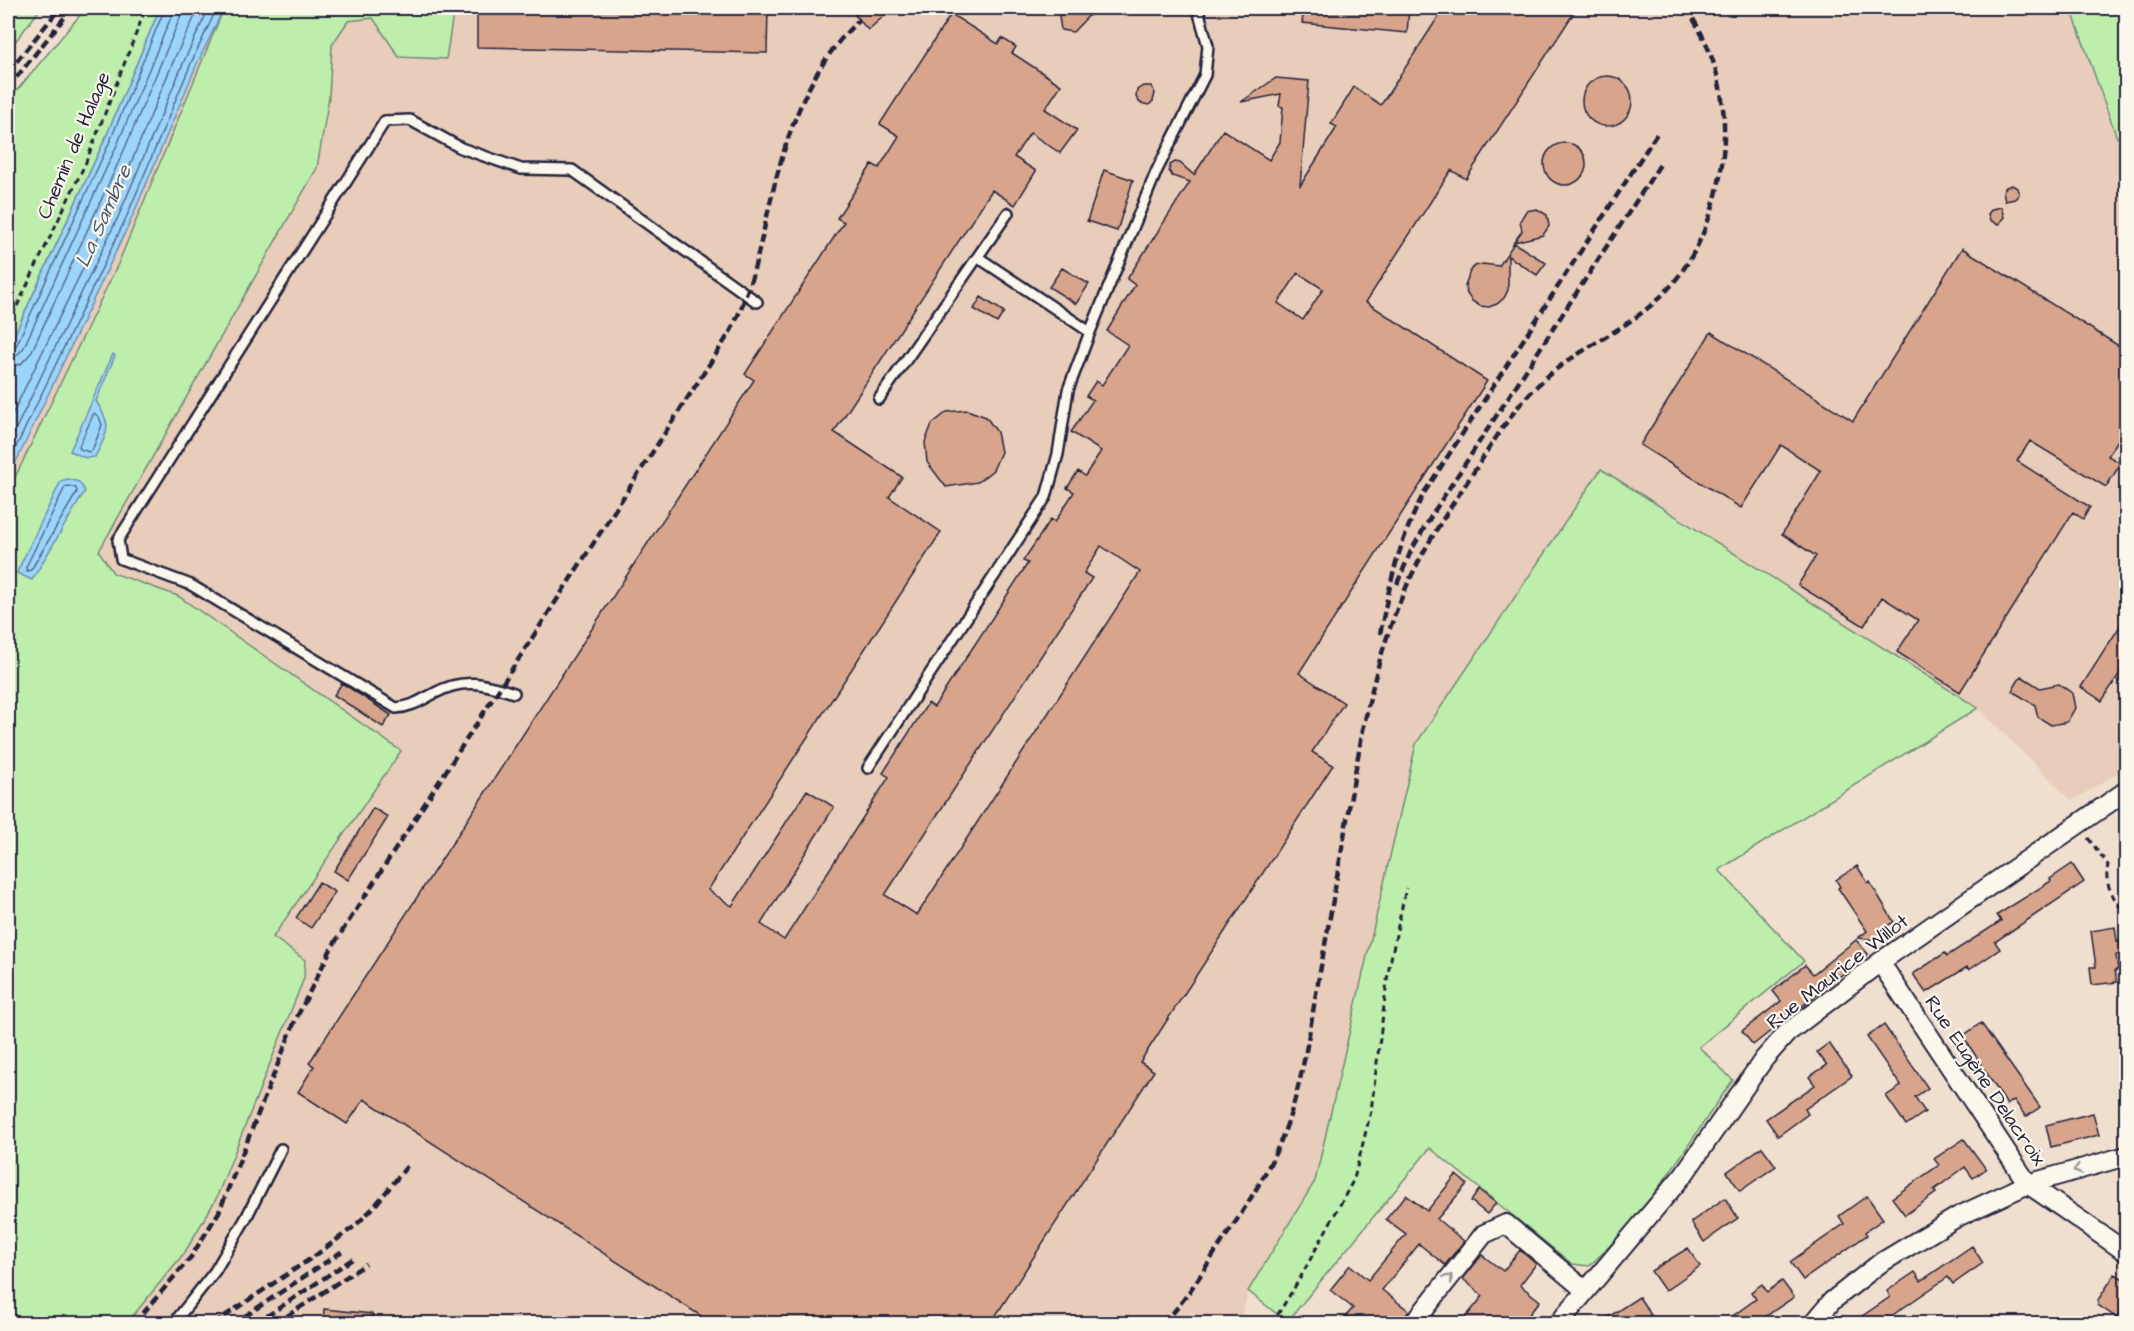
<svg xmlns="http://www.w3.org/2000/svg" width="2134" height="1331" viewBox="0 0 2134 1331" font-family="'Architects Daughter',sans-serif">
	<rect width="100%" height="100%" fill="#f0decf"/>
	<filter id="ink" filterUnits="userSpaceOnUse"><feTurbulence type="fractalNoise" baseFrequency=".0167" numOctaves="2"/><feDisplacementMap in="SourceGraphic" scale="12" xChannelSelector="R" yChannelSelector="G"/><feConvolveMatrix kernelMatrix="1 2 1 2 8 2 1 2 1" color-interpolation-filters="sRGB"/></filter>
	<g filter="url(#ink)">
		<path fill="#e9cdbb" d="M224,8H2071L2126,165V768L2072,801L1978,708L1601,470L1416,744L1315,1181L1248,1291L1240,1323L8,1324V482L91,302L131,220L197,64Z"/>
		<path fill="#beeeac" stroke="#708874" stroke-width="1.5" d="M8,8H41L8,51Z
			M86,8H160L105,139L8,349V101Z
			M224,8H454L446,59L399,57L373,18L348,21L332,45L329,97L317,168L99,551L113,573L178,596L401,751L273,937L305,960L304,978L216,1199L185,1252L127,1323H8V492L118,264Z
			M2071,8H2126V134L2117,138Z
			M1601,469L1978,708L1719,870L1804,961L1699,1047L1733,1080C1688,1143 1647,1215 1589,1266L1572,1264L1430,1148L1287,1322L1248,1291L1315,1181L1416,744Z"/>
		<path fill="#9cd5fc" stroke="#6b8daf" stroke-width="1.5" d="M160,8H224L197,64L131,220L8,479V349L105,139Z
			M113,354L115,356L96,401C113,427 108,431 95,457L86,458L70,451Z
			M68,479L79,482L85,491L32,580L17,573L18,570L61,481Z"/>
		<g fill="none" stroke-linecap="round" stroke-linejoin="round">
			<path stroke="#536a88" stroke-width="1.5" d="M8,350L12,349L16,346L110,141L165,8
				M8,358L16,356L23,349L117,145L172,15L173,8
				M8,367L21,364L31,353L125,148L180,18L182,8
				M94,413L99,417L102,425L92,451L89,452L80,449L79,446Z
				M8,423L111,211L176,55L199,8
				M8,445L119,215L185,59L209,8
				M8,464L126,218L192,61L217,8
				M68,486L76,488L77,492L31,570L27,571L26,567L65,487Z"/>
		</g>
		<path fill="#d8a58c" stroke="#22223b" stroke-width="1.5" fill-rule="evenodd" d="M477,8H768L767,53L477,47Z
			M864,8H893L868,30L855,15Z
			M1067,8H1096L1073,32L1061,30L1059,16Z
			M1304,8H1409L1407,33L1302,23Z
			M1444,8H1577L1466,179L1451,170L1366,302L1487,381L1299,673L1344,703L1312,752L1333,765L1140,1062L1154,1071L991,1323H911L903,1318L900,1323H712L364,1099L347,1124L298,1092L314,1066L309,1063L754,380L745,374L844,222L837,218L872,164L879,168L899,136L880,124L951,14L998,44L1002,38L1016,47L1012,53L1061,85L1045,109L1077,130L1060,153L1030,133L1014,157L1036,171L1015,205L992,190L834,432L902,477L889,497L941,532L708,890L732,906L807,790L834,807L761,924L784,940L889,777L883,773L928,703L934,707L1028,563L1023,561L1051,519L1055,522L1074,492L1067,488L1078,471L1085,476L1101,451L1071,432L1093,400L1086,396L1096,381L1102,385L1128,345L1107,331L1135,285L1127,279L1190,182L1172,176L1169,171L1170,165L1175,162L1180,163L1194,175L1223,130L1269,160L1280,142L1283,107L1279,106L1281,94L1241,102L1276,78L1309,81L1300,186L1337,127L1331,124L1354,87L1381,105ZM1298,273L1323,289L1303,320L1278,303ZM1101,546L1140,572L917,915L885,895L1092,578L1084,573Z
			M1582 101a25 25 0 1 1 50 0a25 25 0 1 1-50 0Z
			M1143,86H1151L1155,93L1153,101L1149,105L1140,103L1136,97L1137,90Z
			M1544 164a21 21 0 1 1 42 0a21 21 0 1 1-42 0Z
			M1104,170L1133,180L1117,231L1087,221Z
			M2012,185L2017,188L2019,194L2015,199L2005,201L2003,191L2006,187Z
			M2001,207L2004,217L1998,225L1990,220L1988,214L1992,209Z
			M1537,209L1547,215L1549,226L1543,235L1514,242L1522,231L1520,221L1526,211Z
			M1514,243L1546,263L1537,275L1508,256V290L1504,298L1497,304L1489,307L1480,306L1472,301L1467,294L1465,286L1470,271L1475,266L1483,264L1499,266Z
			M1962,248L2127,351V426L2108,456L2121,463L2106,487L2030,441L2017,461L2090,507L2083,519L2073,512L1960,692L1897,652L1918,620L1882,597L1864,626L1798,585L1816,556L1782,534L1821,471L1781,445L1741,508L1640,445L1711,332L1853,421Z
			M1062,268L1089,284L1076,304L1049,287Z
			M981,297L1004,312L997,323L974,309Z
			M967,410L986,417L997,432L1001,452L993,470L978,482L946,487L927,462L925,442L932,424L947,412Z
			M2127,615V662L2102,701L2081,687Z
			M2021,676L2040,688L2059,684L2072,693L2075,708L2067,722L2051,725L2038,717L2035,705L2012,691Z
			M342,683L391,715L383,727L334,695Z
			M373,808L388,817L348,880L334,871Z
			M2072,864L2084,882L1995,942L2000,949L1969,970L1967,967L1926,993L1913,974L1945,953L1947,956L2001,921L1997,915L2051,881L2050,879Z
			M1857,866L1868,883L1870,882L1894,922L1887,926L1894,936L1887,941L1858,938L1867,931L1838,888L1840,887L1836,880Z
			M319,882L335,892L311,928L296,918Z
			M2115,927L2117,941L2120,940L2122,954L2116,955L2118,970H2115L2117,982L2092,985L2090,967H2096L2091,931Z
			M1856,940L1868,954L1753,1045L1742,1031L1781,1001L1773,991L1805,965L1813,974Z
			M1981,1023L2040,1107L2026,1117L2014,1100L2007,1105L1963,1036Z
			M1884,1025L1928,1088L1915,1097L1925,1112L1906,1125L1886,1096L1901,1086L1867,1037Z
			M1829,1043L1852,1076L1805,1109L1808,1114L1778,1136L1766,1119L1815,1085L1809,1077L1827,1065L1817,1052Z
			M2093,1113L2099,1135L2051,1147L2046,1125Z
			M1964,1139L1986,1169L1973,1178L1965,1167L1934,1190L1936,1193L1905,1215L1892,1198L1939,1165L1934,1159Z
			M1762,1147L1776,1166L1740,1191L1727,1172Z
			M1456,1175L1467,1184L1437,1219L1464,1241L1445,1265L1419,1244L1382,1290L1409,1311L1404,1318L1399,1323H1340L1353,1308L1330,1290L1350,1265L1368,1280L1406,1234L1386,1219L1406,1195L1427,1211Z
			M1479,1190L1496,1203L1487,1214L1471,1201Z
			M1867,1196L1883,1219L1865,1232L1867,1235L1803,1280L1790,1262L1844,1224L1839,1216Z
			M1725,1198L1738,1218L1704,1242L1691,1222Z
			M1972,1246L1983,1263L1953,1284L1948,1277L1881,1323H1852L1890,1297L1887,1291L1915,1272L1921,1281Z
			M1688,1248L1700,1266L1665,1291L1651,1271Z
			M1520,1250L1536,1264L1520,1285L1540,1301L1522,1323H1461L1483,1296L1463,1279L1482,1255L1503,1271Z
			M2115,1274L2127,1281V1304L2117,1318L2098,1305V1300Z
			M1782,1281L1794,1297L1756,1323H1723L1756,1299L1751,1292L1762,1284L1767,1292Z
			M1639,1297L1651,1315L1639,1323H1599Z
			M324,1309L372,1314V1323H323Z"/>
		<g fill="none" stroke-linecap="round" stroke-linejoin="round">
			<g stroke="#22223b" stroke-width="14">
				<path id="lane" d="M979,258L1090,332
					M879,399L1008,213
					M514,693C485,684 464,677 435,693C421,700 412,707 396,708L191,585L121,559L118,540L385,121L410,120L461,148L521,169L572,170L757,302
					M868,768L1046,497L1058,454L1068,390L1090,332L1157,170L1205,75L1208,46L1199,13
					M173,1324L215,1271L246,1218L281,1149"/>
			</g>
			<g stroke="#22223b" stroke-width="22">
				<path id="street" d="M1880,962L2028,1184L2126,1252
					M1413,1324L1484,1234L1506,1224L1585,1290
					M1558,1324L1684,1174L1764,1059L1787,1033L1880,962L2126,791
					M1813,1324L1832,1301L1879,1264L1957,1217L2028,1184L2126,1156"/>
			</g>
			<path stroke="#22223b" stroke-width="3" stroke-dasharray="6 4.5" stroke-linecap="butt" d="M8,325L86,162L146,8
				M2088,838L2108,865C2103,886 2115,899 2126,916
				M1272,1324L1299,1280L1354,1179L1371,1111L1388,973L1406,888"/>
			<use href="#lane" stroke="#fbf7ec" stroke-width="9"/>
			<use href="#street" stroke="#fbf7ec" stroke-width="18"/>
			<path stroke="#22223b" stroke-width="4.5" stroke-dasharray="9 4.5" stroke-linecap="butt" d="M8,72L60,8
				M8,88L72,8
				M1397,584L1411,551L1433,513L1661,163
				M1380,634C1390,582 1399,541 1424,493L1658,132
				M134,1324L191,1257L219,1212L295,1021L332,947L729,334C750,295 758,254 768,212C784,142 805,71 859,20
				M213,1324L316,1255L355,1226L373,1208L408,1165
				M233,1324L344,1250
				M255,1324L354,1258
				M275,1324L366,1264
				M1163,1324C1184,1302 1200,1276 1216,1251C1243,1211 1270,1172 1286,1127C1302,1083 1309,1034 1317,988C1329,924 1340,860 1351,796C1365,714 1380,634 1420,559C1436,528 1456,499 1475,470C1494,441 1512,410 1537,386C1573,350 1623,333 1659,298C1714,247 1737,147 1717,75C1711,51 1700,28 1686,8"/>
		</g>
		<defs><path id="oneway-chevron" d="M-2-3.5L2.5 0L-2 3.5" fill="none" stroke-width="1.6" stroke-linecap="round" stroke-linejoin="round" transform="scale(1.5)"/></defs>
		<g stroke="#99979c">
			<use href="#oneway-chevron" transform="translate(2077 1170) rotate(164)"/>
			<use href="#oneway-chevron" transform="translate(1449 1278) rotate(-51)"/>
		</g>
	</g>
	<g text-anchor="middle" stroke-width="4.5" stroke-linejoin="round" paint-order="stroke">
		<g font-size="20" fill="#22223b" stroke="#fbf7ec">
			<text transform="translate(73 145) rotate(-67)" y="7">Chemin de Halage</text>
			<text transform="translate(1837 971) rotate(-38)" y="7">Rue Maurice Willot</text>
			<text transform="translate(1986 1080) rotate(56)" y="7">Rue Eugène Delacroix</text>
		</g>
		<g font-size="21" font-style="italic" fill="#475875" stroke="#fbf7ec">
			<text transform="translate(103 216) rotate(-66)" y="7">La Sambre</text>
		</g>
	</g>
	<rect width="2134" height="1331" fill="none" stroke="#fbf7ec" stroke-width="30"/>
	<rect x="15" y="15" width="2104" height="1301" fill="none" stroke="#22223b" stroke-width="2" filter="url(#ink)"/>
</svg>
